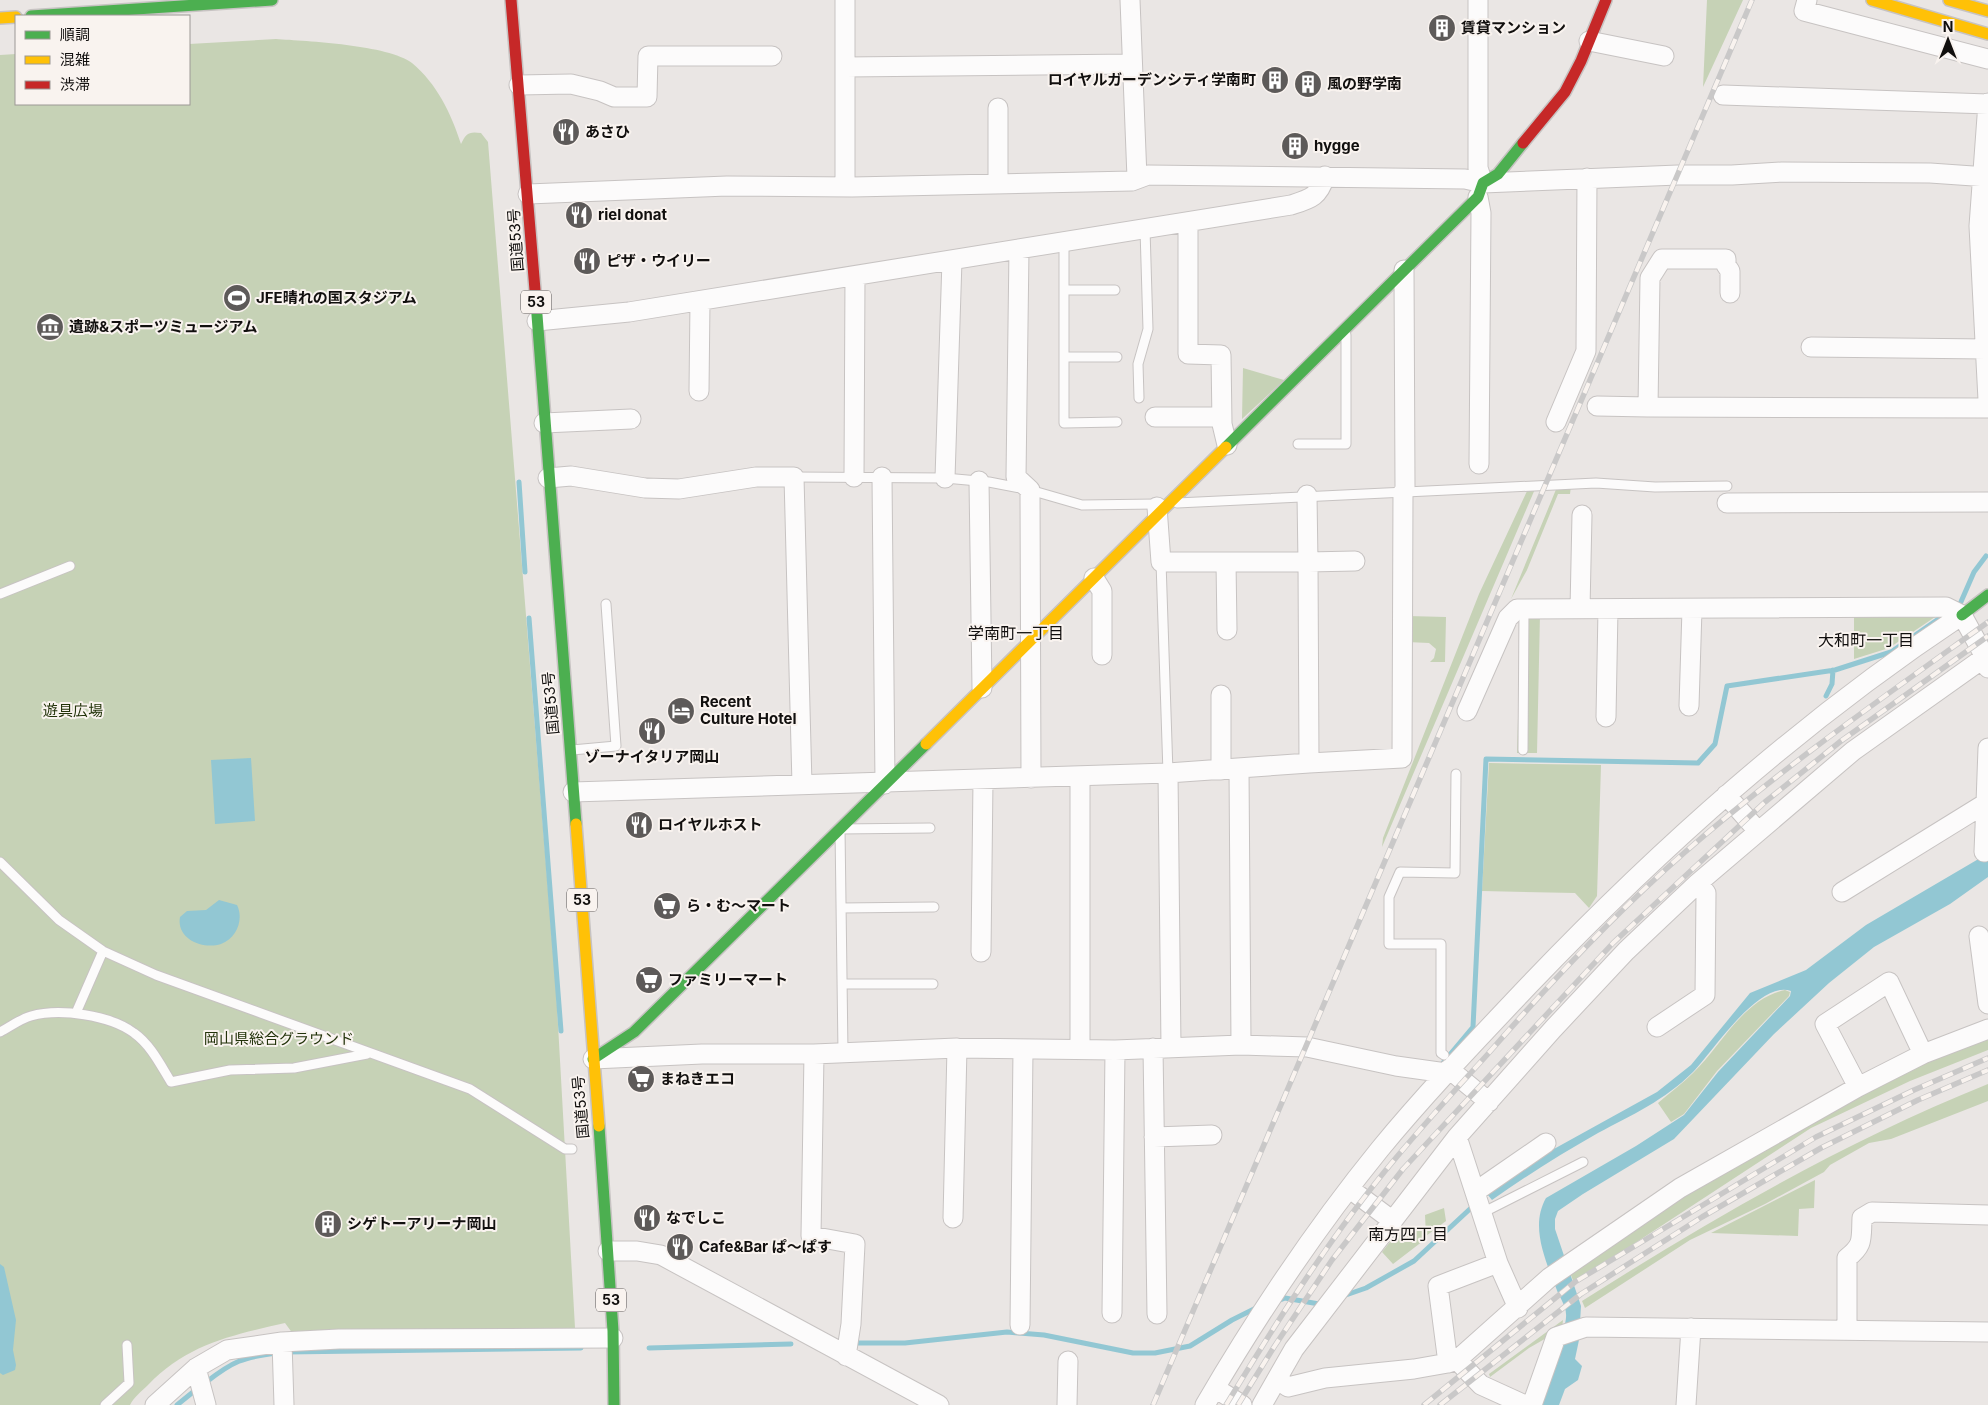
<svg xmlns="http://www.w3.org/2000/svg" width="1988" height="1405" viewBox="0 0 1988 1405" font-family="Inter,'Noto Sans JP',sans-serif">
	<rect width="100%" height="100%" fill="#eae6e4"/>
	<path fill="#c6d2b6" d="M1707,0H1743L1703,87Z
		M276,39C306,41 389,45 412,63C437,84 451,113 461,144C466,134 468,131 481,133L488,142L556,989L575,1328L293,1334L285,1323C233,1335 187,1344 148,1385C142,1391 134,1397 130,1405H0V55L16,54V104H189V44Z
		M1243,368L1284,380L1242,419Z
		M1571,486L1570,494H1558L1527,570L1511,599L1557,487Z
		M1528,489H1535L1382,847L1383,838L1479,594Z
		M1854,613L1938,615L1889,648L1854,659Z
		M1521,614H1540L1537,753H1517Z
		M1408,616L1446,617L1445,662H1430L1434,658L1436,649L1429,643L1407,642Z
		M1489,763L1601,765L1597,896L1589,908L1575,893L1482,891Z
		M1785,990L1790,992L1789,996L1717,1071L1684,1114L1671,1122L1658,1103C1669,1093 1682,1084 1693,1073C1722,1045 1743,999 1785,990Z
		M1988,1037V1050L1910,1081L1811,1128L1574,1283L1569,1270L1683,1192L1854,1093Z
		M1988,1084V1101L1891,1139L1869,1143L1830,1165L1824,1172L1765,1204L1690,1240L1585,1308L1582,1301C1713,1218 1844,1142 1988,1084Z
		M1815,1180L1814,1208L1799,1209L1798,1236L1711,1233Z
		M1444,1208L1446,1221L1426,1236L1425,1215Z
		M1415,1227L1422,1231L1423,1241L1393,1264L1382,1252L1401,1228Z
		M1563,1320L1562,1329L1529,1348L1490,1377L1489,1374Z"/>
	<path fill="#92c7d3" d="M251,758L255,821L215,824L211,760Z
		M1988,832V877L1950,904L1874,947L1829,983L1774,1034L1674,1139L1583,1194L1558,1211L1555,1219V1229L1581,1306L1579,1340L1575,1359L1582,1366L1578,1380L1565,1389L1559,1405H1536C1542,1388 1568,1328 1566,1314C1566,1307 1561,1299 1558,1293C1547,1263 1529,1228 1546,1198L1636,1146L1684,1115L1718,1072L1790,996L1791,991C1759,979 1712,1053 1693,1072C1665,1100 1632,1115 1598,1133C1561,1154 1526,1176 1492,1200L1487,1194L1534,1160L1657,1092L1691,1065L1750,993L1806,970L1866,925L1987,854Z
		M219,900L237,905C244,919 237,938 221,944C203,950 176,939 180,917L187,911L206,910Z
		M0,1264L4,1267L16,1320L13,1350L16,1365L15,1370L3,1375L0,1373Z"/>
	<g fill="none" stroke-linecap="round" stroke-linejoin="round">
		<path stroke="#92c7d3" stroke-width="5" d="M519,482L525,572
			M1960,604L1974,572L1986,556
			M529,618L561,1031
			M1826,696L1832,684L1833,670
			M1442,1064L1473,1027L1486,759L1698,763L1715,744L1727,686L1835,670L1891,652L1947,613
			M1343,1296L1366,1288L1414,1261L1471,1208
			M1275,1302L1285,1298L1319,1304L1323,1303
			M853,1343H905L1007,1332L1044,1335L1133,1353H1155L1190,1346L1232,1320L1258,1307
			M649,1348L791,1344
			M286,1352L581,1348
			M205,1383C233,1361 243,1357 278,1353
			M177,1405L198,1388"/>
		<g stroke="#c7c3c2" stroke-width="11">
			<path id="lane" d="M1064,242V423L1117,422
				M1064,290H1115
				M1064,357H1117
				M1139,398L1138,364L1148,329L1145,229
				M1298,444H1346V335
				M794,477L945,478L989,482L1030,490L1082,505L1156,504
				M1177,503L1596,483L1655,487L1727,486
				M1161,562L1168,773
				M0,594L70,566
				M572,750L616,746L606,604
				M1523,750L1524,609
				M0,862L59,920L103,951L156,975L470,1089L565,1149H572
				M841,908L934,907
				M842,984H933
				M76,1013L103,951
				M0,1032C10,1027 20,1019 31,1016C60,1008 110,1015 134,1033C151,1045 161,1066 171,1082L230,1070L294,1068L367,1054
				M843,1052L840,829L930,828
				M1444,1055L1441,1053V944H1389V897L1400,872L1455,873L1456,774
				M1482,1213L1583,1162
				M105,1405L129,1383L127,1345"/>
		</g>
		<g stroke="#c7c3c2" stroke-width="21">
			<path id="street" d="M845,0V187
				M1130,0L1137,178
				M1478,0V168L1483,183
				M1807,0L1804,11L1988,59
				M1589,41L1664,56
				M845,67L1132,64
				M519,85L571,84L600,91L614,97H647L648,56H772
				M1723,95L1988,104
				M1988,103L1979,226L1988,400
				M998,108V183
				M528,194L727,186L852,187L1132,181L1148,175L1465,179L1483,183L1678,175H1732L1782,172L1930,173L1988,177
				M1478,197L1481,213L1479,464
				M1188,222V354L1221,355L1222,424L1227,445
				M1019,249L1016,477L1030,490L1031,778
				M1404,270L1405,487
				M1730,293V271L1726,265V259H1662L1650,278L1648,407L1988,408
				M537,321L629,312L1291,205C1310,199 1319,197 1325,176
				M1811,347L1986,349
				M699,391L700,301
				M1597,406L1648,407
				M1155,417H1222
				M1556,422L1586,351L1587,178
				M544,423L631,419
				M854,477L855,276
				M882,477L885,784
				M548,478L571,476L645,488L679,489L756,477H794L802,785
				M945,478L952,260
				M979,481L982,688
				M1307,495L1308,562L1355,561
				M1727,503L1988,502
				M1226,562L1227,630
				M1094,578L1102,591V655
				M1580,609L1582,515
				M1221,695V770
				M1689,706L1692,609
				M1467,711L1508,618L1517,609L1946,607L1962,615L1985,657L1988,668
				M1606,717L1608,609
				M1309,763L1402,758L1403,492
				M1239,769L1241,1045
				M1168,773L1171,1048
				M573,792L1168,773L1309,763L1308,562H1161L1157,507
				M1726,795L1758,831
				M1984,852L1986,803
				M1842,892L1986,803L1988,748
				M1979,936L1988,1004
				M981,952L983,780
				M1657,1027L1705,995L1706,893L1698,883
				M1153,1048L1157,1314
				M1080,1050V776
				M814,1054L811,1236L855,1244L851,1324L846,1356
				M593,1059L702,1054H814L957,1048L1115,1050L1241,1045L1307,1047L1396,1066L1446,1073
				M1449,1069L1489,1102
				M1858,1087L1825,1024L1889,982L1923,1054
				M1154,1137L1212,1135
				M1457,1137L1498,1263
				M1350,1189L1393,1221
				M1475,1192L1546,1143
				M953,1218L957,1048
				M608,1251H637L661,1255L939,1405
				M1518,1308L1498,1263L1438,1286L1448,1363L1457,1360L1549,1278L1680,1188L1858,1087L1923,1054L1988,1029
				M1112,1313L1115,1050
				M1020,1325L1023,1049
				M1847,1330V1258C1864,1245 1861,1239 1862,1218L1872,1212L1988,1215
				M282,1342L284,1405
				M1457,1360L1481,1385L1525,1405
				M196,1368L206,1405
				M1278,1380L1288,1387L1325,1378L1414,1369L1448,1363
				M1215,1388L1242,1405
				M155,1405L196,1368L227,1350L282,1342L339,1339L613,1338
				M1067,1405L1068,1361
				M1205,1405C1257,1316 1315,1229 1380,1149C1427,1092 1478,1039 1529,985C1662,846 1801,722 1962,615
				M1262,1405L1294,1349L1457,1137L1553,1029L1626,951L1698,883L1853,751L1988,655
				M1532,1405L1556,1337L1586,1327L1988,1332
				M1686,1405L1691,1328"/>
		</g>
		<g stroke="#c7c3c2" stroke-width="14">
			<path id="fast" d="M31,16L272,0
				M536,302L576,824
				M1226,447L1478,197L1483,183L1498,174L1523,143
				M1962,615L1988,595
				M593,1059L634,1032L926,744
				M599,1126L613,1331L614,1405"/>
		</g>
		<g stroke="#c7c3c2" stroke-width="14">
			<path id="slow" d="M1872,0L1988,34
				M1949,0L1988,11
				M0,18L16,17
				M926,744L1226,447
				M576,824L599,1126"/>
		</g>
		<g stroke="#c7c3c2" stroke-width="14">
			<path id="jam" d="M511,0L536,302
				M1523,143L1565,92L1581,61L1606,0"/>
		</g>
		<use href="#lane" stroke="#fcfbfb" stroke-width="9"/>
		<use href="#street" stroke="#fcfbfb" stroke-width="19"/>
		<use href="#fast" stroke="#4caf50" stroke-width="11"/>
		<use href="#slow" stroke="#ffc107" stroke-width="11"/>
		<use href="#jam" stroke="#c62828" stroke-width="11"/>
		<g stroke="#c9c8c8" stroke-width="5.5">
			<path id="rail" d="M1153,1405L1752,0
				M1226,1405C1277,1321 1332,1234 1395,1159C1425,1123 1456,1089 1487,1055C1549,984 1613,915 1684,853C1780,769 1885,696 1988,622
				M1238,1405L1274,1347L1332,1260L1403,1169L1613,943L1765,802L1841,741L1988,636
				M1424,1405L1575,1282L1816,1137L1914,1090L1988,1058
				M1440,1405L1581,1294L1702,1217L1821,1148L1918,1100L1988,1070"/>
		</g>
		<use href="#rail" stroke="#f9f3ef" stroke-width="4" stroke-dasharray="11" stroke-linecap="butt"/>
	</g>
	<defs>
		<g id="building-disc" transform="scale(1.4375)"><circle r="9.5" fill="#5d5a59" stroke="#f9f3ef"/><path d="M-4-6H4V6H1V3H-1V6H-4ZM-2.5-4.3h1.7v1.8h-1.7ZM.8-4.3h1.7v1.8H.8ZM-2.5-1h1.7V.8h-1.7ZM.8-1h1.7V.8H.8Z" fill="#fff"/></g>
		<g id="restaurant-disc" transform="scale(1.4375)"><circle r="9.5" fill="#5d5a59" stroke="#f9f3ef"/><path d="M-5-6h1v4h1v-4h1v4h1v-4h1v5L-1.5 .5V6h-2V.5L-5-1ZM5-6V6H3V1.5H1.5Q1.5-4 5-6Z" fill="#fff"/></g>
		<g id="stadium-disc" transform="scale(1.4375)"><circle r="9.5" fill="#5d5a59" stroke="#f9f3ef"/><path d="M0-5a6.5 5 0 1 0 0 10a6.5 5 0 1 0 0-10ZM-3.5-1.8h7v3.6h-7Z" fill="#fff"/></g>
		<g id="museum-disc" transform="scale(1.4375)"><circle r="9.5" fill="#5d5a59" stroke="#f9f3ef"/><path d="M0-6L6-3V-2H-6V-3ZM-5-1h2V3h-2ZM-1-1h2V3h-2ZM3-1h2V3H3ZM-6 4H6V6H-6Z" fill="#fff"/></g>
		<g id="hotel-disc" transform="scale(1.4375)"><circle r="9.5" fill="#5d5a59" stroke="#f9f3ef"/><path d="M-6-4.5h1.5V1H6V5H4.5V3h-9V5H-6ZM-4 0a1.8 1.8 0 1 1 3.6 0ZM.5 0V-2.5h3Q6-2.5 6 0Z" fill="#fff"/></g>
		<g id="supermarket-disc" transform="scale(1.4375)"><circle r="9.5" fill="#5d5a59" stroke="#f9f3ef"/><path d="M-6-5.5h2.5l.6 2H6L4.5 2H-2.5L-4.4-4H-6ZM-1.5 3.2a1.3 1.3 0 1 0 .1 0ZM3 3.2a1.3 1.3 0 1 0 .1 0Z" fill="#fff"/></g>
	</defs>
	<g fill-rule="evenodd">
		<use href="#building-disc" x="1442" y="28"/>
		<use href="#building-disc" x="1275" y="80"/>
		<use href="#building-disc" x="1308" y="84"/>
		<use href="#restaurant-disc" x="566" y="132"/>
		<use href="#building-disc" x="1295" y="146"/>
		<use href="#restaurant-disc" x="579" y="215"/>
		<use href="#restaurant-disc" x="587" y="261"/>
		<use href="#stadium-disc" x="237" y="298"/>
		<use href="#museum-disc" x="50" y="327"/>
		<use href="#hotel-disc" x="681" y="711"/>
		<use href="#restaurant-disc" x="652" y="731"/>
		<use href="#restaurant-disc" x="639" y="825"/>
		<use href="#supermarket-disc" x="667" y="906"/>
		<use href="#supermarket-disc" x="649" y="980"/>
		<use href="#supermarket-disc" x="641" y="1079"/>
		<use href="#restaurant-disc" x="647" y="1218"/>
		<use href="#building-disc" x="328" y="1224"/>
		<use href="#restaurant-disc" x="680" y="1247"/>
	</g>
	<g text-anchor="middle" stroke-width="4" stroke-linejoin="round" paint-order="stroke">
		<g fill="#f9f3ef" stroke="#575352" stroke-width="1">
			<rect x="521" y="290.5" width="30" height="23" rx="4"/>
			<rect x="567" y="888.5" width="30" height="23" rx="4"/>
			<rect x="596" y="1288.5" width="30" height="23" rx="4"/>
		</g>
		<g font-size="14" font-weight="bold" fill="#110f0e">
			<text x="536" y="307">53</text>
			<text x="582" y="905">53</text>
			<text x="611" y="1305">53</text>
		</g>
		<g font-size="15" font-weight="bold" fill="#110f0e" stroke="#f9f3ef" text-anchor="start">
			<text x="1461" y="33">賃貸マンション</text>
			<text x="1256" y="85" text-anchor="end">ロイヤルガーデンシティ学南町</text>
			<text x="1327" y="89">風の野学南</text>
			<text x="585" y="137">あさひ</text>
			<text x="1314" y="151">hygge</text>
			<text x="598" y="220">riel donat</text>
			<text x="606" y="266">ピザ・ウイリー</text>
			<text x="256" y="303">JFE晴れの国スタジアム</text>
			<text x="69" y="332">遺跡&amp;スポーツミュージアム</text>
			<text x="700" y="707">Recent<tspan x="700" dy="17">Culture Hotel</tspan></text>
			<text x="652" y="762" text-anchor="middle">ゾーナイタリア岡山</text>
			<text x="658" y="830">ロイヤルホスト</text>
			<text x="686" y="911">ら・む〜マート</text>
			<text x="668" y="985">ファミリーマート</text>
			<text x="660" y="1084">まねきエコ</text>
			<text x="666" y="1223">なでしこ</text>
			<text x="347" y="1229">シゲトーアリーナ岡山</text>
			<text x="699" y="1252">Cafe&amp;Bar ぱ〜ぱす</text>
		</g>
		<g font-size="15" fill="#110f0e" stroke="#f9f3ef">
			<text transform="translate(516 240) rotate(-94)" y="5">国道53号</text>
			<text transform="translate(551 703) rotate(-95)" y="5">国道53号</text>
			<text transform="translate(581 1107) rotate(-95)" y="5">国道53号</text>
		</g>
		<g font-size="15" fill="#22330a" stroke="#f9f3ef">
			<text x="73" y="716">遊具広場</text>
			<text x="279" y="1044">岡山県総合グラウンド</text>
		</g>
		<g font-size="16" fill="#110f0e" stroke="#f9f3ef">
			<text x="1016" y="639">学南町一丁目</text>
			<text x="1866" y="646">大和町一丁目</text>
			<text x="1408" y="1240">南方四丁目</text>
		</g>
	</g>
	<rect x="15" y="15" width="175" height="90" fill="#f9f3ef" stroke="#9c9895"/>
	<rect x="25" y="31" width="25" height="8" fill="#4caf50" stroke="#9c9895"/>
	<text x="60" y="40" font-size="15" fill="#110f0e">順調</text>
	<rect x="25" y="56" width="25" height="8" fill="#ffc107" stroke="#9c9895"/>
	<text x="60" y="65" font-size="15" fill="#110f0e">混雑</text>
	<rect x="25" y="81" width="25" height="8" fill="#c62828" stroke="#9c9895"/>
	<text x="60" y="90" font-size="15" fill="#110f0e">渋滞</text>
	<g transform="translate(1948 40)" stroke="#f9f3ef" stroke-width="4" paint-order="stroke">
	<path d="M0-4L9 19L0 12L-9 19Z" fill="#110f0e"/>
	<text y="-8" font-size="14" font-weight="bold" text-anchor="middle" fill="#110f0e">N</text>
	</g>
</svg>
